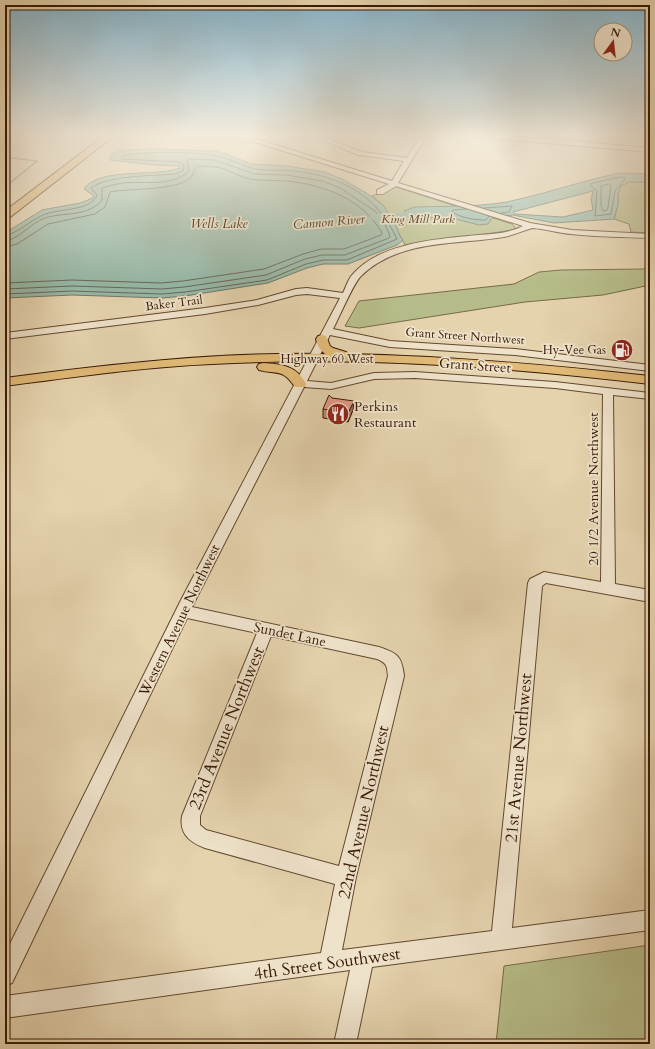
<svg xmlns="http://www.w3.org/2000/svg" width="655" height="1049" viewBox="0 0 655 1049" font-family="Cardo,serif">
	<rect width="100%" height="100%" fill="#e5d3ae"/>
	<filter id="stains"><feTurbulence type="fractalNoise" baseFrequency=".005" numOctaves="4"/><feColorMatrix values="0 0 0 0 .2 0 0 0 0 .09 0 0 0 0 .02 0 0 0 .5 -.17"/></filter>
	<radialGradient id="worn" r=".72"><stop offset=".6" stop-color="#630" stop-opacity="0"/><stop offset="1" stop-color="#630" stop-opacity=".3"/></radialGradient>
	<path fill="#b6bc89" stroke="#776a46" d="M629,182H650V233L631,232L629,224L614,219L618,205V194L621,186Z
		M396,187L512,224L515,227L514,230L405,245L383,205L372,196Z
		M650,264V285L603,295L525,302L359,328L345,326L359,301L514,284L539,272L561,270L644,269Z
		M650,945V1044H496L504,966Z"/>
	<path fill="#96b8a7" stroke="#707866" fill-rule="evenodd" d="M155,149L214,151L227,154L251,164L287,166L325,172L344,180L371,196L383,205L388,213L392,216L400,236L403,240L397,245L348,264H323L307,268L268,283L185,296L162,298L72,295L5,298V233L42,210L80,203L93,198V195L84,189C98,167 157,177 180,168L179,166L154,165L110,160V156L114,153L125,150Z
		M619,173L650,174V182H629L621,186L618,194V205L614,219L554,223L513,215L492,218L488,224L479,225L448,217L427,218L409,217L404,211L415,207C445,206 477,207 507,202C545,194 581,181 619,173ZM593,191L591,199L593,210L563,217L515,214L513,212Z"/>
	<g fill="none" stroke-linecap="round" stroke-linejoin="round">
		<path stroke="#676856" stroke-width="1" d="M620,177H624L625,179L615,191L611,214L595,216L597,191L591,186V184Z
			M609,184L611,186L608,207L607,210L603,211L601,205V187Z
			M484,208L512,206L509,212L501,213
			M466,209L453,210L452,212C462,218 474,220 486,220L489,216
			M5,236C21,232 33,217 49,213C62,209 92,210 97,195L91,188C108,175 154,176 176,174L183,171L184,166L180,162L122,159L121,157C136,150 200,152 217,156C229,158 240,165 252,168C265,172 280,169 294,171C341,176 377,195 397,239L347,260H323L306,264L267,280L185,292L162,294L72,291L5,294
			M5,241C20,239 30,223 45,218C63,212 89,217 102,200V188C109,186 116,184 123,183C144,181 173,187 189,171L187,161L189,159L214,160L255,174L286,175L323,181L340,188L375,211L384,222L390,236L389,238L345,255H322L305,259L266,275L184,287L162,289L72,286L5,289
			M5,247L17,244L48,224L95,214L105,207L110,192C130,188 174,191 189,179C193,176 194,170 197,166C205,167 214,166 221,168C231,171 240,177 250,179C262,181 274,180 287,181C324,185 363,199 382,233L381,235L344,249H321L303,254L264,269L183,281L161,283L72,280L5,283"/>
		<path stroke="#707866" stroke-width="1.5" d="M5,160L13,158L37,161L5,187"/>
		<path fill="#96b8a7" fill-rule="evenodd" d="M427,211L430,212L431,214L430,216L373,220L369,217L373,214Z"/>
		<g stroke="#63482e" stroke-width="2">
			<path id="minor" d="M232,135H243L392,181L404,161L359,155L309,135H318L362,152L407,158L421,135H427L398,183L530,223L572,230L650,234V238C624,237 597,237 571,234C558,233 546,229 533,228C530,228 511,236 504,237C456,245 399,239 361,276C353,284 339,318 333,329L390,341L515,349L650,365V371L515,355L390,347L330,335L307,381L331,383L374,373L415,372L555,382L650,393V399L613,395L615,584L650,590V602L546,583L542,586L512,928L650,910V930L372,967L356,1044H334L350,970L5,1018V996L321,953L335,884L205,848C190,842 179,834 182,816L257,633L187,618L12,983L5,986V954L181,600L340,298L307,294L296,295L258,305L205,314L5,339V333L205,308L257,300L296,289L307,288L343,293C346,287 348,279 353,274C381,242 439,239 478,235C494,234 509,233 523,226L396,186L383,194H377V190L389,184ZM415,378L555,388L603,394L601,582L544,572L530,579L528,583L492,931L342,950L356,877L404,676C402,656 397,653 379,647L192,607L304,387L331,389L374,379ZM271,636L377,659C387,663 387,666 388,676L339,866L206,830L200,825V816Z
				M473,135H501L650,148V152L476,137Z"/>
		</g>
		<g stroke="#381904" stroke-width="2">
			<path id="major" d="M322,335L326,336L330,346L333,348L346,352L348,354C449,356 549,365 650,376V384C505,367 358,356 212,364C143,367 74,377 5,386V378C111,364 218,352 325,354C320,350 317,345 316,339L318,336Z
				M263,363C282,364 297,366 306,384L305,387H295C282,368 278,375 259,370L257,367L259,364Z"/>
		</g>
		<g stroke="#381904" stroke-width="2">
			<path id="highway" d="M105,135H115L9,218L5,219V211Z"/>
		</g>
		<use href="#minor" fill="#eee2ca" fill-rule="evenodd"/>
		<use href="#major" fill="#e2ba77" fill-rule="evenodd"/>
		<use href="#highway" fill="#e2ba77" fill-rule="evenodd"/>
	</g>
	<path fill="#c48575" stroke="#381904" d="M332,398L353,410L348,422L323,418V409Z"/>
	<path fill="#a06c5f" stroke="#381904" d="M354,401L353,410L348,422V413Z"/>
	<path fill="#e49b88" stroke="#381904" d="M329,395L332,398L354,401L348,413L323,409Z"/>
	<linearGradient id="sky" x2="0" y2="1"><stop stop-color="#87b6ce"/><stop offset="0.48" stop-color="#f3ebdb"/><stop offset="1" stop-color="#f3ebdb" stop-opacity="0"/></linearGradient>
	<rect width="655" height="282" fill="url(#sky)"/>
	<defs>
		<g id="fuel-disc" transform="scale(1.15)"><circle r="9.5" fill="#8f2418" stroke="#eee2ca"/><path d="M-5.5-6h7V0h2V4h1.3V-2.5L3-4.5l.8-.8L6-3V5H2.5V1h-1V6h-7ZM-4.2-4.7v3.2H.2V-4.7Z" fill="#fff"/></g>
		<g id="restaurant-disc" transform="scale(1.15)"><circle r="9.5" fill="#8f2418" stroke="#eee2ca"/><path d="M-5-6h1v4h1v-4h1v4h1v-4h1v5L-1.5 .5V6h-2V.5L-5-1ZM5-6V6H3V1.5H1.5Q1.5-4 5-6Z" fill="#fff"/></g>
	</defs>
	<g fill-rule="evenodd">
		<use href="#fuel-disc" x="622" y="350"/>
		<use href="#restaurant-disc" x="338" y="414"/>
	</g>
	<g text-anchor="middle" stroke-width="3.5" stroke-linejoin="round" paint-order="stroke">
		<g font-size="12" font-style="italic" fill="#5e4a2c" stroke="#eee2ca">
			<text x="418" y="223">King Mill Park</text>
		</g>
		<g font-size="12" fill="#381904" stroke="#eee2ca">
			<text transform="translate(174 303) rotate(-7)" y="4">Baker Trail</text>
			<text transform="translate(465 336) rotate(4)" y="4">Grant Street Northwest</text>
			<text x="327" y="363">Highway 60 West</text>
		</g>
		<g font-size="12" fill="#381904" stroke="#eee2ca" text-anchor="end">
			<text x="606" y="354">Hy-Vee Gas</text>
		</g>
		<g font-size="13" font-style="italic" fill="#544935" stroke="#eee2ca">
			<text transform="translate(329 221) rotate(-5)" y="5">Cannon River</text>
			<text x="219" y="228">Wells Lake</text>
		</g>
		<g font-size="14" fill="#381904" stroke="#eee2ca">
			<text transform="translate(475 365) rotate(4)" y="5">Grant Street</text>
			<text transform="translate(593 489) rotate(-90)" y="5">20 1/2 Avenue Northwest</text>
			<text transform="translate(179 620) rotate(-64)" y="5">Western Avenue Northwest</text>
			<text transform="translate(290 634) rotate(12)" y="5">Sundet Lane</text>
		</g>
		<g font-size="14" fill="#381904" stroke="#eee2ca" text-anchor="start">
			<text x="354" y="411">Perkins<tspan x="354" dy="16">Restaurant</tspan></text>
		</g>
		<g font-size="17" fill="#381904" stroke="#eee2ca">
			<text transform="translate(226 728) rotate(-68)" y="6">23rd Avenue Northwest</text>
			<text transform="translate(518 758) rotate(-85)" y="6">21st Avenue Northwest</text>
			<text transform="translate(363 812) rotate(-77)" y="6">22nd Avenue Northwest</text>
			<text transform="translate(327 963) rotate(-8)" y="6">4th Street Southwest</text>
		</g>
	</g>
	<rect width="655" height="1049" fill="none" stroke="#e5d3ae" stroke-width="20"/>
	<rect x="6" y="6" width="643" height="1037" fill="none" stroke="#381904" stroke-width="2"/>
	<rect x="10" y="10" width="635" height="1029" fill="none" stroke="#381904"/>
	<g transform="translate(613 42) rotate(15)"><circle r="19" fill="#eee2ca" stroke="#a5927b"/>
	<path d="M0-3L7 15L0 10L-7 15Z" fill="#8f2418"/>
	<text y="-6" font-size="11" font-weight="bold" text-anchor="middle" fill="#381904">N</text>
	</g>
	<rect width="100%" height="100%" filter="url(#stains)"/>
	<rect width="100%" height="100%" fill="url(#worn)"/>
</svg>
